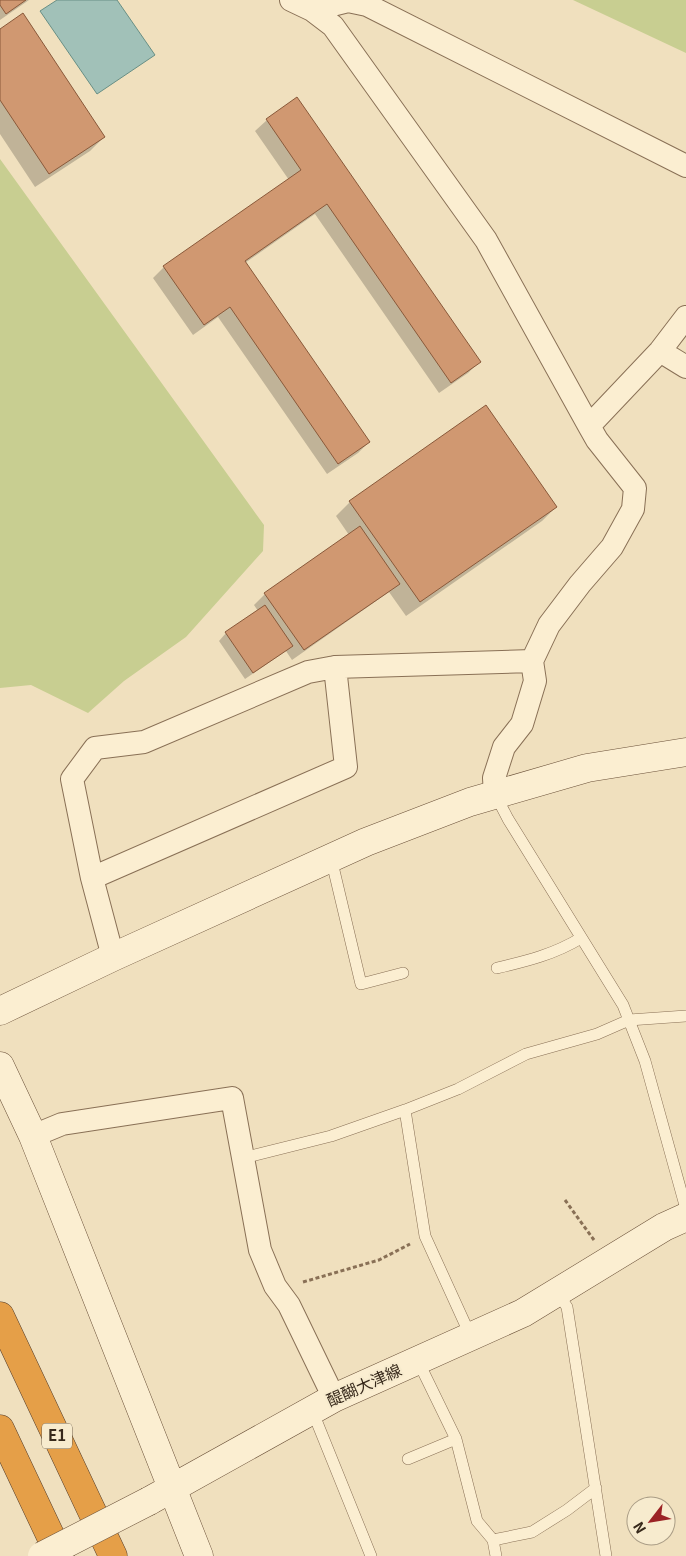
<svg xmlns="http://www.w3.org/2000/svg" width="686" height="1556" viewBox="0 0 686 1556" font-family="Georgia,'Noto Sans JP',serif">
	<rect width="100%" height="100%" fill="#f0e0be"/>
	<path fill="#c8ce91" d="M573,0H686V53Z
		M0,159L264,525L263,551L186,637L124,681L88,713L31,685L0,688Z"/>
	<path fill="#a1c1b8" stroke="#688f85" d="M57,0H117L155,55L97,94L40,11Z"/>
	<path fill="#0003" d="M0,0H29L0,20Z
		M0,30L104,137L90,151L35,187L0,134Z
		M267,120L479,362L468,373L439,393L315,214L245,263L369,442L358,453L327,474L218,317L193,335L153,278L164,267L289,180L255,131Z
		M350,502L556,507L542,521L406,616L389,592L292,660L286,651L245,679L219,641L226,633L258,611L254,605L265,594L349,535L336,516Z"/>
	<path fill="#d09871" stroke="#89593a" d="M0,0H26L6,14L0,5Z
		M23,13L105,137L49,174L0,100V29Z
		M297,97L481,362L451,383L327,204L245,261L370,442L338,464L230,307L204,325L163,266L301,170L266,119Z
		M486,405L557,507L420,602L349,501Z
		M360,526L400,584L304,650L264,593Z
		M265,605L293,646L253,673L225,632Z"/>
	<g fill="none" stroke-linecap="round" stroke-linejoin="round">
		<g stroke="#897056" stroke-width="12">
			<path id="lane" d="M495,794L508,819L623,1005L645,1061L686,1209
				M331,858L361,984L403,973
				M497,968C527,961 555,954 581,938
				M405,1110L425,1236L471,1337
				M243,1158L331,1136L405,1110L458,1089L526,1054L597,1034L629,1020L686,1016
				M557,1292L567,1307L606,1556
				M418,1361L456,1439L477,1521L493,1540L496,1556
				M312,1410L371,1556
				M408,1459L456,1439
				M493,1540L532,1532L567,1510L596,1488"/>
		</g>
		<g stroke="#897056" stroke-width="24">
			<path id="street" d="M291,0L312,10L333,26L486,240L589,426L597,440L635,488L633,509L612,547L580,584L549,625L532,661L535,681L522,724L504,747L494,778L495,794
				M312,10L348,1L367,5L686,166
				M660,351L686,367
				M589,426L660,351L686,317
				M92,878L346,767L335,667
				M113,957L92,878L72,779L95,748L144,742L308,672L335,667L532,661
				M33,1136L62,1124L232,1098L260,1250L275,1286L289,1305L334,1398"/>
		</g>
		<g stroke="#6b5139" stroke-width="29">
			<path id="secondary" d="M0,1011L113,957L366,842L470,802L587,768L686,752
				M0,1066L33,1136L199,1556
				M149,1501L334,1398L523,1313L664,1227L686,1217"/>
		</g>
		<g stroke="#563e2b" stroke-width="29">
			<path id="highway" d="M0,1316L113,1556
				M0,1429L60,1556"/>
		</g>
		<path stroke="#897056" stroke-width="3" stroke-dasharray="4 2.5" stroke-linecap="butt" d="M565,1200L594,1240
			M303,1282L379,1260L410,1244"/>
		<use href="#lane" stroke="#fbeed1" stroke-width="11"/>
		<use href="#street" stroke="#fbeed1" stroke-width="22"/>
		<use href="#secondary" stroke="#fbeed1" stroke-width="28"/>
		<use href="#highway" stroke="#e59f48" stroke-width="28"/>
		<g stroke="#6b5139" stroke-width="29" stroke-linecap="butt">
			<path id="secondary-bridge" d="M42,1556L149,1501"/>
		</g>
		<use href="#secondary-bridge" stroke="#fbeed1" stroke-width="28"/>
	</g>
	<g text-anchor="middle" stroke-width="4" stroke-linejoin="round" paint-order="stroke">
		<rect fill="#f7ebce" stroke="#716351" stroke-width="1" x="42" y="1423.5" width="30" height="25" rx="4"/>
		<g font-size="15" font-weight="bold" fill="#37291b">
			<text x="57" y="1441">E1</text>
		</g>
		<g font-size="16" fill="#37291b" stroke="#f7ebce">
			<text transform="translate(364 1385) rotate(-24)" y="6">醍醐大津線</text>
		</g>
	</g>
	<g transform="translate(651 1521) rotate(239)"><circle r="24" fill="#f7ebce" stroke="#aa9d86"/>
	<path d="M0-4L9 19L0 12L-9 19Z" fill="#9b2325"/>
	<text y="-8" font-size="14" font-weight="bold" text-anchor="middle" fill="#37291b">N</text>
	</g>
</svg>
